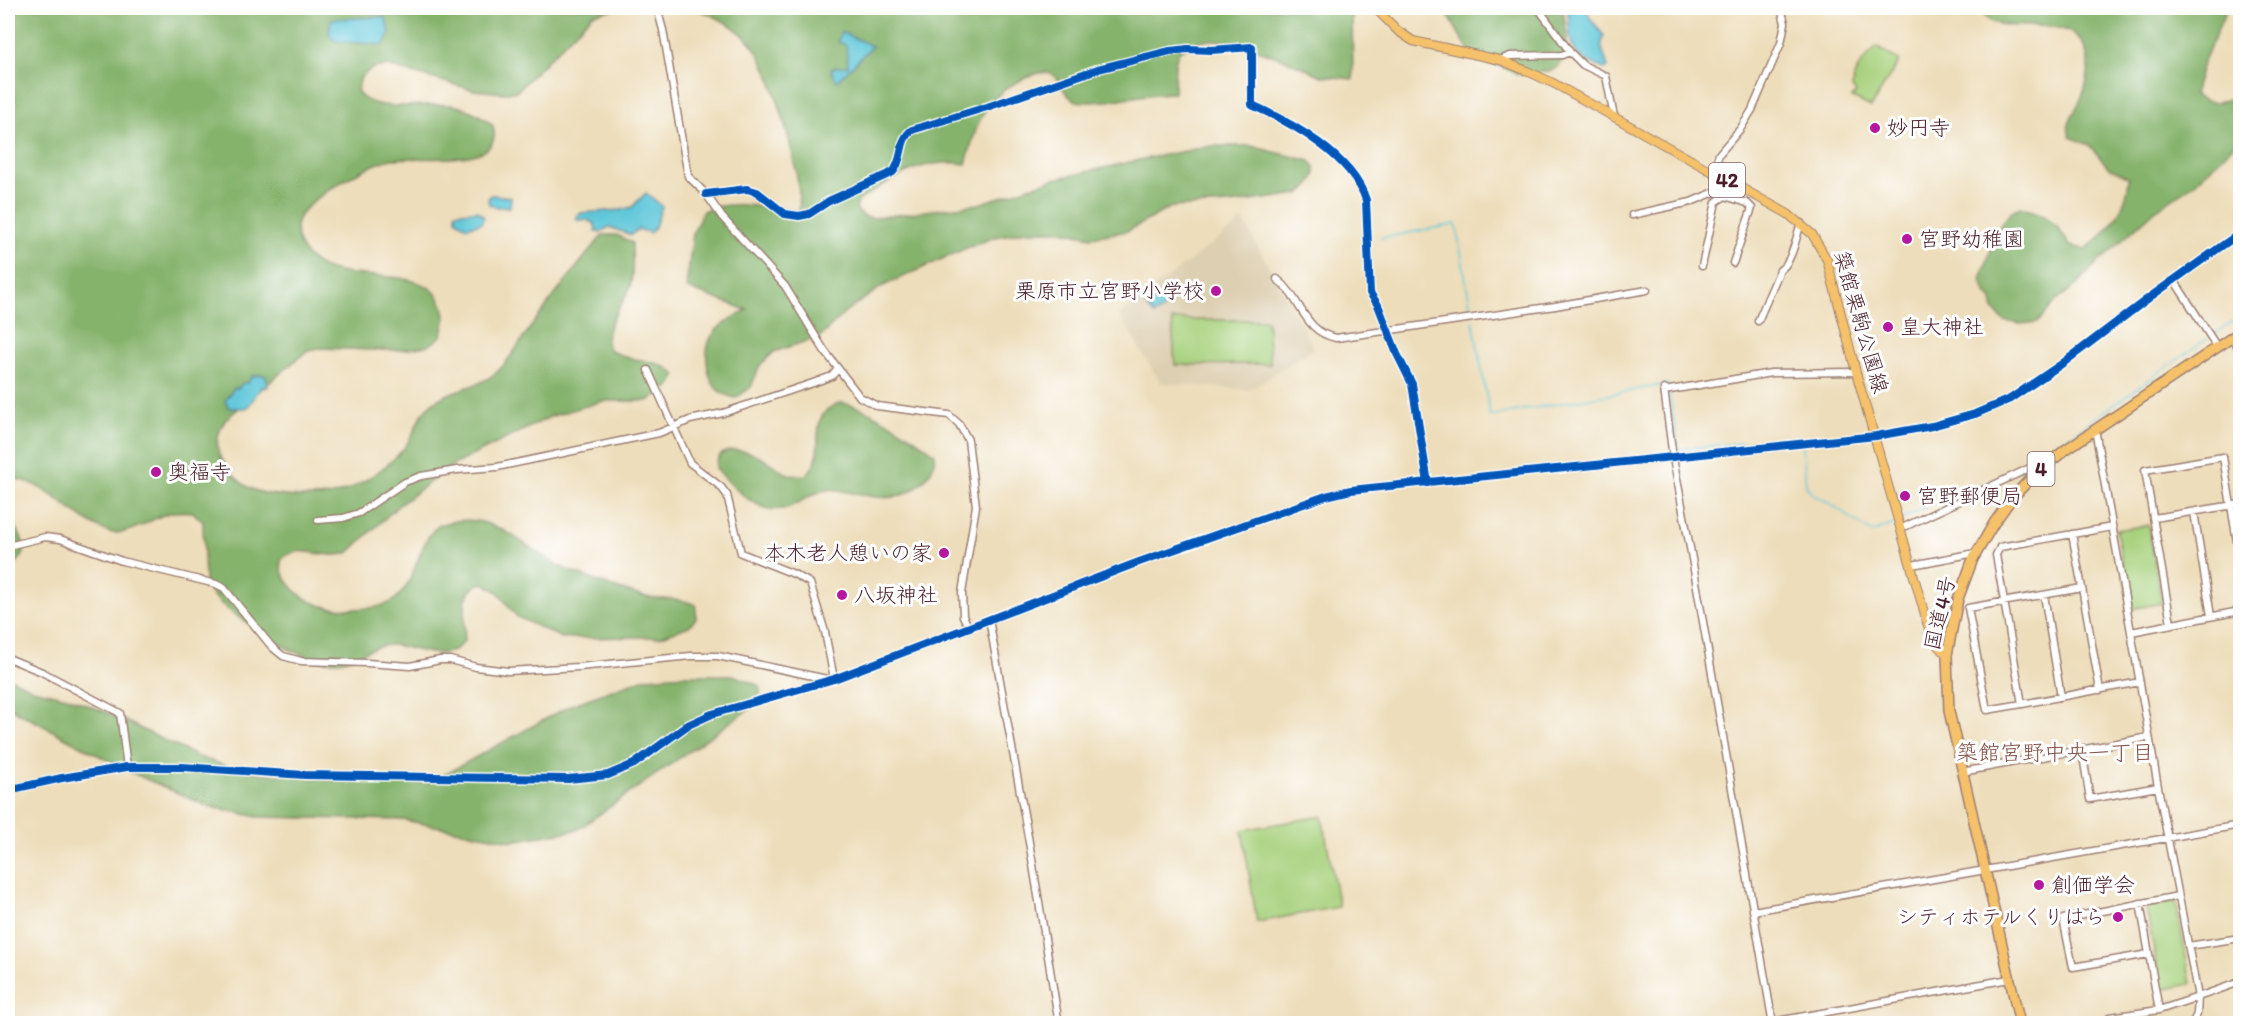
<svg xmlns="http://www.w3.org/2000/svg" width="2248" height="1031" viewBox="0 0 2248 1031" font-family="Itim,'Klee One',sans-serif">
	<rect width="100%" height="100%" fill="#fff"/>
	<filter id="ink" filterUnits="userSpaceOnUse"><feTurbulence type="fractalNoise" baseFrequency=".0167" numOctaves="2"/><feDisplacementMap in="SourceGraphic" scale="12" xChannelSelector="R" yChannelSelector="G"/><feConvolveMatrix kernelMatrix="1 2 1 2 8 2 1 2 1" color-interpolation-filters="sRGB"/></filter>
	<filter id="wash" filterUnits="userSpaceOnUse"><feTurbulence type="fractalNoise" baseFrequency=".008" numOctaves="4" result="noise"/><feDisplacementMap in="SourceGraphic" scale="24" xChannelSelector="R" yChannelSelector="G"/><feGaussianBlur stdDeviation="1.35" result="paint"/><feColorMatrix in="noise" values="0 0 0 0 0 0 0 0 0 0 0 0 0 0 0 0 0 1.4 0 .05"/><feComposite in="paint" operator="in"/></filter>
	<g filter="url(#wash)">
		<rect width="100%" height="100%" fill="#edddba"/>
		<path fill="#ddcfb1" d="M1243,220L1314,348L1249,390L1161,383L1119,315Z"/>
		<path fill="#a7d17d" stroke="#787854" stroke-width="1.5" d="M1877,47L1899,61L1871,107L1852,98L1856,92L1852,88C1854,69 1864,59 1877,47Z
			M1172,320H1267L1270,364L1175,365Z
			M2148,525L2162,603L2131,609L2116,530Z
			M1322,816L1339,907L1257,922L1242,830Z
			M2176,902L2191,984L2161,990L2146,907Z"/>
		<path fill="#85b36c" stroke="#68694c" stroke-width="1.5" d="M10,8H619L593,14L517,91L504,93L473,90L388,66L373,68L361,77L357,91C370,115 428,102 452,105C466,107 483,116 493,126C506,173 410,153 387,160C364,167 317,194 302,213C295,221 295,232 299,243C321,292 392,263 431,289C440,296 446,309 445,321C443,329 443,336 436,341C416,356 345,348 319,348L308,350L226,419C217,432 214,447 223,461C230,472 240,484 252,489C269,497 315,499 333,495C347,491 361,484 373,475C388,465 403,453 411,437C416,428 419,417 426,409C446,387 482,390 501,368C512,356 521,341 530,328C554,296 577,265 603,235H617L632,243C632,257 634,273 630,287C622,309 603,322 608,348C629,365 656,355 676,375L670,386L648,401H603L552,416L453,465L398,506L348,553C324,561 298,541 281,560C280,568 283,575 288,582C295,592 305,600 317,604C333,611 380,611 394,600C418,581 416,545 438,525C454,520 473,518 488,524C519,534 542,561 572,572C593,580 630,594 651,598C667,600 681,598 696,605V618L689,626L659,637L562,638L517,617L498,592L484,583C457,587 467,621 464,641C446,666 415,646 391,645C373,644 358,659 339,661C325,662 308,658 295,652C273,642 213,604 205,584L203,522L193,512C183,511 175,511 166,514C149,520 127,537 109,532C77,522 42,476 8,479V15Z
			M692,8H1352L1353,79L1322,76L1286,60L1237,43L1216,40H1201L1179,51L1175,62L1174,93C1143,93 1113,103 1082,102C1065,101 1062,82 1053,75C1046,70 1037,73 1030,76C984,95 978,119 966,164C922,157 893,178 858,201L856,209C860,215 865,218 873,218L979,204L1054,179L1139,160L1211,146H1251L1310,161L1315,168V175L1310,185L1299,194L1229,204L1171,207L1128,231L1091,237L1062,231H1028L995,237L964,249L883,286L847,311L821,336L774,352L760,365L751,387L736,398C731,397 723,394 719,391C706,380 703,350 712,336C719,324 735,317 747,310L686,288L693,233L703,211C734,198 767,209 799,211C803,178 776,85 759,55C745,30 718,16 692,8Z
			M1444,8H1563L1567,40L1563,58L1558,67L1550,71L1518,74L1471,55Z
			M1979,8H2227L2203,63L2194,94C2207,107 2225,101 2240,96V139L2194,184L2154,211L2092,268L2077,285L2058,299L2038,322L2020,324L2005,321L2000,317L1994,310L1992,300L1986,293L1981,280L1998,228L2012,211L2020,207L2041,214L2057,226L2070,246L2085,249C2109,233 2129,206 2129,177L2109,168L2089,145L2070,137C2065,123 2074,114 2079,103C2088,86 2093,61 2083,44C2066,13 2008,35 1987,19C1984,16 1981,11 1979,8Z
			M839,403C863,403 917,439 935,454C935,466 931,474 922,482C900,504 876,498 848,492C841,491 833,488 826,490C805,494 793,513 770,509C751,506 728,482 716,468C716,448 736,448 751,453C764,457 775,468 788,474C794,476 800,475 806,475C809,471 814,467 815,463C823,441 808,415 839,403Z
			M8,519C22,534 36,557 8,566Z
			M686,675H733L760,686V695L756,704L577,830L512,841L404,820L258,817L207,806L128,771L8,707V677L33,689L67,697L113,715L196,756L241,771L340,781L429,783L571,705L645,678Z"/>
		<path fill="#5ec7d9" stroke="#547382" stroke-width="1.5" d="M1586,8L1590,18L1604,36L1601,46L1608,67L1604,69C1569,53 1571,50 1568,12Z
			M385,17L390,32L383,45L335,41L329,35L331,19Z
			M841,32L872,46L837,81L831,70L835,67L848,66L846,45L838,42Z
			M646,193L662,206L655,227L650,233L638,229L631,235L609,227L600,233L596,231L595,224L587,220H577L576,217L581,213L621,210L632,207Z
			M491,195L511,197L510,207H495L489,204L488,199Z
			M478,211L484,217L481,223L467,227L456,219V212Z
			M1165,292L1172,303L1154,315L1145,305Z
			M259,375L266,376L268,387H262C255,394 253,402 246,408H229L225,401L234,388H239L242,383H248L251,377Z"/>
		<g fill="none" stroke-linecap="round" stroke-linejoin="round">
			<path stroke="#5ec7d9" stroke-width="1.5" d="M1381,238L1456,224L1472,316
				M1473,321L1490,416L1668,384V387
				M2212,336L2240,316
				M1669,391L1679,449L1803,437V441
				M1803,446L1806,486L1812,494L1828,502L1872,533L1896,523
				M1902,519L1963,488L1986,485L2037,459L2208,338"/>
		</g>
	</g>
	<g filter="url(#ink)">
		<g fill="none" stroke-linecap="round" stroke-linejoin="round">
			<g stroke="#9c7e72" stroke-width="9">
				<path id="minor" d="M657,8L663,30L688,176L706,194L722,217L785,286L824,350L860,397L877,406L949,415L959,424L968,440L976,506L962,593L963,616L969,628
					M1538,8L1570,52L1583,65L1606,76L1614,117
					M1500,60L1510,56L1562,55L1570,52
					M1713,173L1719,154L1741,128L1752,110L1781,43L1785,23L1781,8
					M706,194L747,189L757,192L785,214L799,216L809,214L829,201L893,172C904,159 898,140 912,130L987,107L1098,69L1170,51L1188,49L1211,50L1252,47V105C1292,123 1352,156 1366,200L1370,293L1378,305L1397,354L1412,384L1428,483
					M1725,196L1747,203L1752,208L1733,263
					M1632,215L1691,202L1717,191L1721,197
					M1702,266L1716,202L1725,196L1735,185
					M1277,279C1302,298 1302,331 1336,338L1555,306L1647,290
					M2174,280L2217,347
					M1758,321L1780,270C1792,263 1796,237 1801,223
					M2232,337L2239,349L2240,358
					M648,370L690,463L721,487L727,495L741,553L794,574L810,583L825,632L834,679
					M1664,389L1673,458L1691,553L1773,1024
					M1664,391L1771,373L1856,372
					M2095,429L2131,632
					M2194,512L2211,616
					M2154,518L2240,504
					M318,520L343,518L359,513L405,482L421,476L457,470L497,467L659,433L690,420L723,413L813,383L832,376L838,369
					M2112,527L2000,547L1996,555L2022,704L2140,682
					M1902,528L2034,466H2044
					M8,546L45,537L60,539L122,561L216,584L224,588L272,647L283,656L301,661L367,663L410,666L440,660H450L476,667L508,671L579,667L691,656H718L827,679
					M1912,565L1970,554L1976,555
					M2082,588L2100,690
					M2044,595L2061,697
					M989,619L1032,859L1059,1024
					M2171,623L2145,470L2223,457L2240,560
					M8,658L42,672L120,713L127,767
					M2022,704L1987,710L1968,608L2082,588L2072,534
					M2082,750L2090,799L2158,787
					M1962,772L2149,737
					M8,790L62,778L127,767H182L305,775L568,779L608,775L634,764L688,725L712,714L834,679L1139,562L1326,496L1351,490L1876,436L1932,426L1975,414L2010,399L2063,363L2150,297L2240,233
					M2178,896L2063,919L2073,967L2149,954L2159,1010L2198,997L2158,787L2131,632L2240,611
					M2140,903L2149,954
					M1753,911L2240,825
					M2188,946L2240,938
					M2110,1017L2159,1010
					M1772,1022L2009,979
					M2192,1024L2197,1014L2198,997L2240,982"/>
			</g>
			<g stroke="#9c7e72" stroke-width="10">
				<path id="major" d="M1375,8L1398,31L1413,41L1500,60L1527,71L1553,83L1788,214L1812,234L1827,260L1856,372L1930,633L1933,639L1947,655"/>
			</g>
			<g stroke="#9c7e72" stroke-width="12">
				<path id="highway" d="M2020,1024L1949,711L1947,655L1958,599L1973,559L1994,523L2012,498L2034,475L2065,450L2240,332"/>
			</g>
			<use href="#minor" stroke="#fff" stroke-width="6"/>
			<use href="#major" stroke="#f5c16b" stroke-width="8"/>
			<use href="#highway" stroke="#f5c16b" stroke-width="9"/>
			<g stroke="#fff" stroke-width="11">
				<path id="cycleway" d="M706,194L747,189L757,192L785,214L799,216L809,214L829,201L893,172C904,159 898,140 912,130L987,107L1098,69L1170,51L1188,49L1211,50L1252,47V105C1292,123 1352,156 1366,200L1370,293L1378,305L1397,354L1412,384L1428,483
					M8,790L62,778L127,767H182L305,775L568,779L608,775L634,764L688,725L712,714L834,679L1139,562L1326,496L1351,490L1876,436L1932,426L1975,414L2010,399L2063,363L2150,297L2240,233"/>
			</g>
			<use href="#cycleway" stroke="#0057b8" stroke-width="8"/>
		</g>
	</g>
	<g fill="#b5179e" stroke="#fff" stroke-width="2">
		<circle cx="1875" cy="128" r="6"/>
		<circle cx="1907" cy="239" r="6"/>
		<circle cx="1216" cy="291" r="6"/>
		<circle cx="1888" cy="327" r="6"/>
		<circle cx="156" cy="472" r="6"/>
		<circle cx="1905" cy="496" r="6"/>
		<circle cx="944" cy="553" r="6"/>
		<circle cx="842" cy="595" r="6"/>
		<circle cx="2039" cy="885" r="6"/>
		<circle cx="2118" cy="917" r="6"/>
	</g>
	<g text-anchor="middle" stroke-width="6" stroke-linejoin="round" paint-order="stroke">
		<g fill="#fff" stroke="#80626b" stroke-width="1.5">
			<rect x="1709" y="163" width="36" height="34" rx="4.5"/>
			<rect x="2027.5" y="452" width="27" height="34" rx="4.5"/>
		</g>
		<g font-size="20" font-weight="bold" fill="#4a1f2b">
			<text x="1727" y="187">42</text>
			<text x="2041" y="476">4</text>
		</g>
		<g font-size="21" fill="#4a1f2b" stroke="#fff" text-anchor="start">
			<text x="1887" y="135">妙円寺</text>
			<text x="1919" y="246">宮野幼稚園</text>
			<text x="1204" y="298" text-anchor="end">栗原市立宮野小学校</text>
			<text x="1900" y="334">皇大神社</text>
			<text x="168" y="479">奥福寺</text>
			<text x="1917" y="503">宮野郵便局</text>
			<text x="932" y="560" text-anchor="end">本木老人憩いの家</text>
			<text x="854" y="602">八坂神社</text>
			<text x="2051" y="892">創価学会</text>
			<text x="2106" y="924" text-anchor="end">シティホテルくりはら</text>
		</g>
		<g font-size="21" fill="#4a1f2b" stroke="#fff">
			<text transform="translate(1861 322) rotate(74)" y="7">築館栗駒公園線</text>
			<text transform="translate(1940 613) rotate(-77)" y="7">国道4号</text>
		</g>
		<g font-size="22" fill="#835247" stroke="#fff">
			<text x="2055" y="760">築館宮野中央一丁目</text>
		</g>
	</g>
	<rect width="2248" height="1031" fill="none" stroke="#fff" stroke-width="30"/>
</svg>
